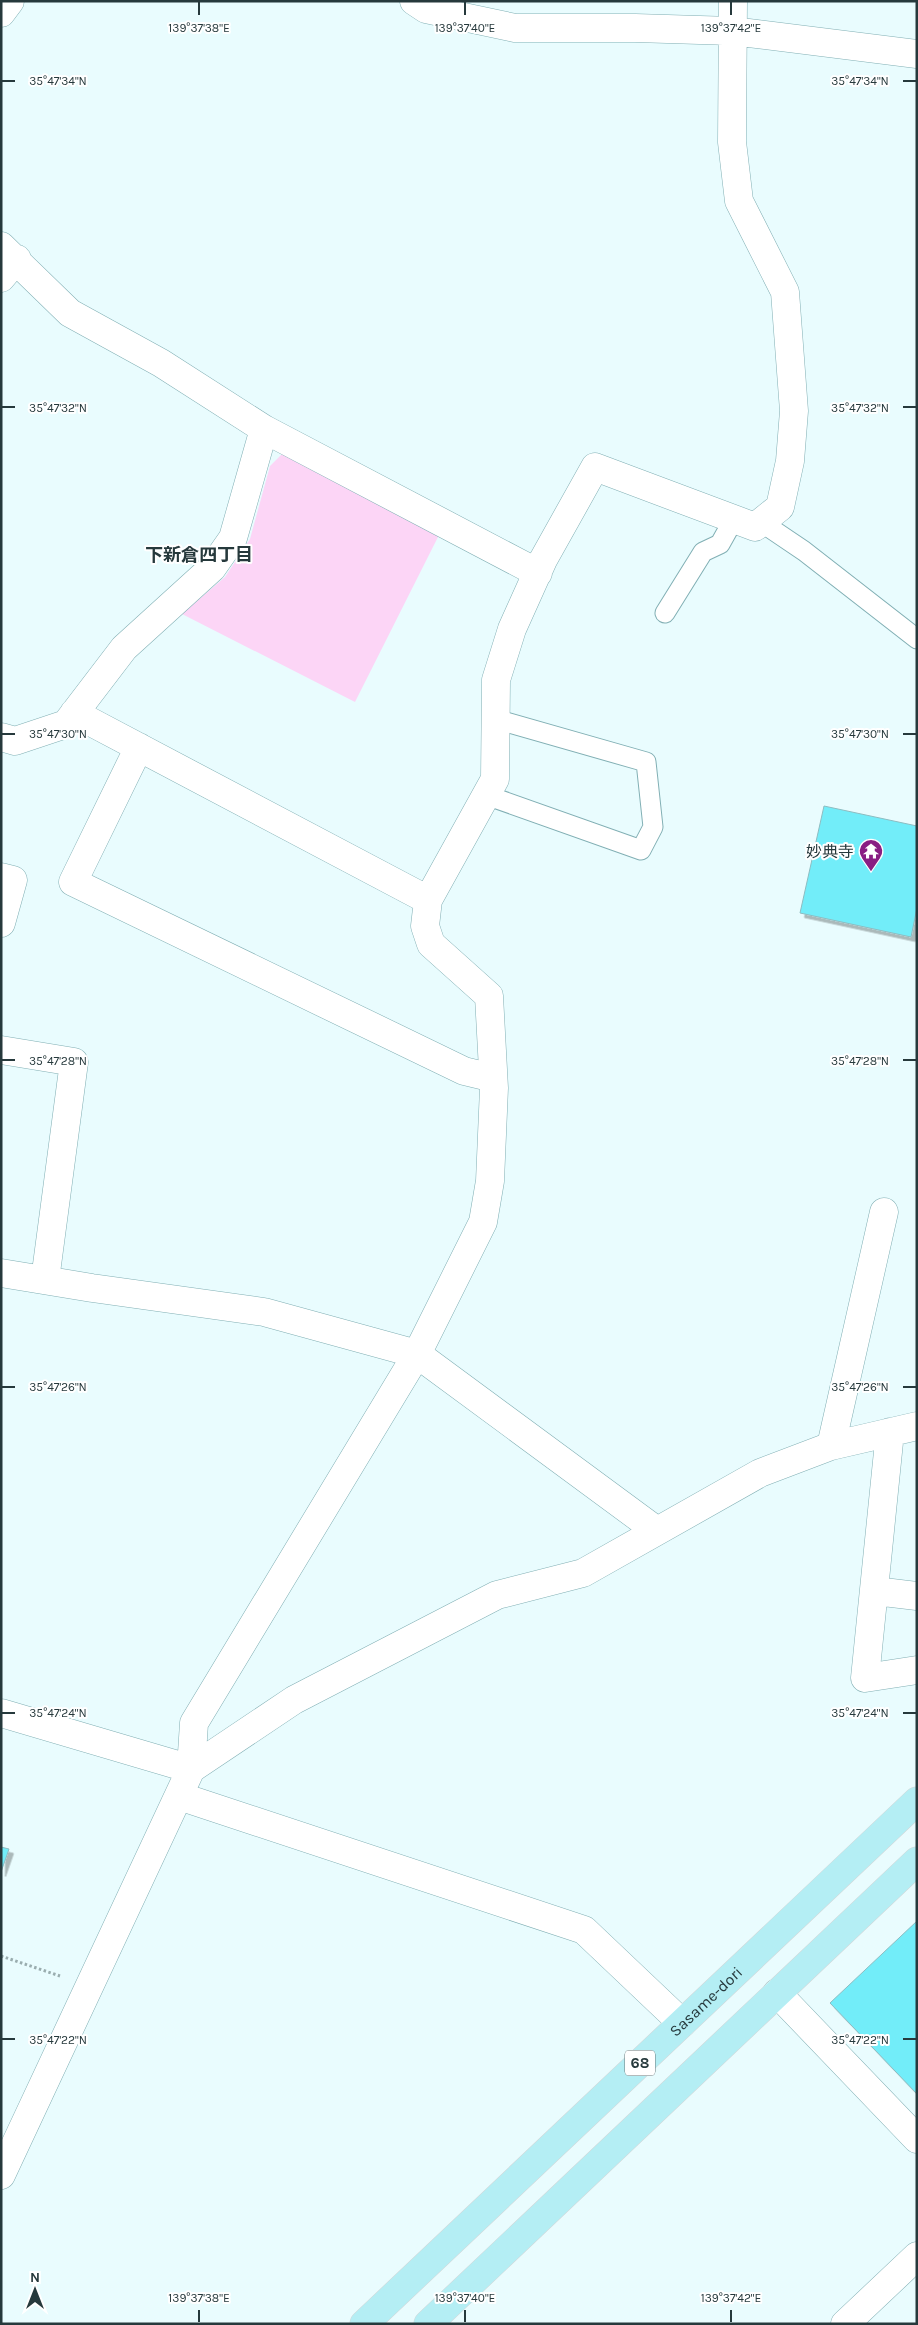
<svg xmlns="http://www.w3.org/2000/svg" width="918" height="2325" viewBox="0 0 918 2325" font-family="Karla,'Noto Sans JP',sans-serif">
	<defs>
		<filter id="shadow"><feDropShadow dx="4.5" dy="4.5" stdDeviation="0" flood-color="#0004"/></filter>
	</defs>
	<rect width="100%" height="100%" fill="#e9fcfe"/>
	<path fill="#fcd5f6" d="M284,452L439,535L355,702L182,614L225,577L250,539L270,466Z"/>
	<path fill="#72edf9" stroke="#8dbcc1" filter="url(#shadow)" d="M824,806L917,826V908L911,937L800,913Z
		M1,1847L9,1849L1,1872Z
		M917,1921V2094L830,2003Z"/>
	<g fill="none" stroke-linecap="round" stroke-linejoin="round">
		<g stroke="#81afb4" stroke-width="21">
			<path id="lane" d="M761,522L804,551L917,639
				M665,613L703,552L720,544L734,519
				M486,795L641,850L653,827L646,762L495,719"/>
		</g>
		<g stroke="#81afb4" stroke-width="29">
			<path id="street" d="M414,1L426,9L515,28H635L732,31L917,54
				M1,13L10,1
				M1,246L70,313L161,363L264,429L538,573
				M1,278L17,259
				M74,713L428,900
				M1,737L15,741L66,724L124,648L212,568L233,538L264,429
				M139,747L73,882L464,1071L493,1078
				M1,877L13,880L1,923
				M1,1050L74,1062L45,1280
				M1,1273L92,1288L264,1312L417,1354L657,1531
				M890,1432L865,1678L917,1670
				M831,1446L884,1212
				M875,1591L917,1596
				M1,1713L191,1769
				M191,1769L294,1700L497,1595L583,1573L760,1473L831,1446L917,1426
				M179,1796L584,1930L682,2023
				M777,1993L917,2139
				M1,2175L191,1769L194,1723L417,1354L483,1222L490,1181L494,1088L489,996L431,944L425,926L428,900L495,779L496,680L512,629L543,560L595,467L755,527L780,507L790,461L794,411L785,292L739,201L732,142L733,1
				M845,2324L917,2256"/>
		</g>
		<g stroke="#d4d7d8" stroke-width="29">
			<g id="primary">
				<path id="s1" d="M364,2324L917,1801"/>
				<path d="M428,2324L917,1861"/>
			</g>
		</g>
		<path stroke="#9aadaf" stroke-width="3" stroke-dasharray="2.5 2.5" stroke-linecap="butt" d="M1,1956L60,1976"/>
		<use href="#lane" stroke="#fff" stroke-width="19"/>
		<use href="#street" stroke="#fff" stroke-width="28"/>
		<use href="#primary" stroke="#b4eef4" stroke-width="28"/>
	</g>
	<path fill="none" stroke="#26393c" stroke-width="2" d="M199,2V15M465,2V15M731,2V15M2,81H15M903,81H916M2,407H15M903,407H916M2,734H15M903,734H916M2,1060H15M903,1060H916M2,1387H15M903,1387H916M2,1713H15M903,1713H916M2,2039H15M903,2039H916M199,2310V2322M465,2310V2322M731,2310V2322"/>
	<defs>
		<g id="temple-pin" transform="scale(1.25)"><path d="M0 17L-7.5 6A9.5 9.5 0 1 1 7.5 6Z" fill="#891e83" stroke="#fff"/><path d="M0-6L5-2H3V0L6.5 2.5H4V6H1.5V3h-3V6H-4V2.5H-6.5L-3 0V-2H-5Z" fill="#fff"/></g>
	</defs>
	<g fill-rule="evenodd">
		<use href="#temple-pin" x="871" y="851"/>
	</g>
	<g text-anchor="middle" stroke-width="4" stroke-linejoin="round" paint-order="stroke">
		<rect fill="#fff" stroke="#677476" stroke-width="1" x="625" y="2050.5" width="30" height="25" rx="4"/>
		<g font-size="15" font-weight="bold" fill="#26393c">
			<text x="640" y="2068">68</text>
		</g>
		<g font-size="16" fill="#26393c" stroke="#fff" text-anchor="end">
			<text x="854" y="857">妙典寺</text>
		</g>
		<g font-size="16" fill="#26393c" stroke="#fff">
			<text dy="6" stroke="none"><textPath href="#s1" startOffset="470">Sasame-dori</textPath></text>
		</g>
		<g font-size="18" font-weight="bold" fill="#26393c" stroke="#fff">
			<text x="199" y="561">下新倉四丁目</text>
		</g>
	</g>
	<g font-size="12" text-anchor="middle" fill="#26393c" stroke="#fff" stroke-width="4" stroke-linejoin="round" paint-order="stroke">
		<text x="199" y="32">139°37'38"E</text>
		<text x="465" y="32">139°37'40"E</text>
		<text x="731" y="32">139°37'42"E</text>
		<text x="58" y="85">35°47'34"N</text>
		<text x="860" y="85">35°47'34"N</text>
		<text x="58" y="412">35°47'32"N</text>
		<text x="860" y="412">35°47'32"N</text>
		<text x="58" y="738">35°47'30"N</text>
		<text x="860" y="738">35°47'30"N</text>
		<text x="58" y="1065">35°47'28"N</text>
		<text x="860" y="1065">35°47'28"N</text>
		<text x="58" y="1391">35°47'26"N</text>
		<text x="860" y="1391">35°47'26"N</text>
		<text x="58" y="1717">35°47'24"N</text>
		<text x="860" y="1717">35°47'24"N</text>
		<text x="58" y="2044">35°47'22"N</text>
		<text x="860" y="2044">35°47'22"N</text>
		<text x="199" y="2302">139°37'38"E</text>
		<text x="465" y="2302">139°37'40"E</text>
		<text x="731" y="2302">139°37'42"E</text>
	</g>
	<rect width="918" height="2325" fill="none" stroke="#26393c" stroke-width="5"/>
	<g transform="translate(35 2290)" stroke="#ffffff" stroke-width="4" paint-order="stroke">
	<path d="M0-4L9 19L0 12L-9 19Z" fill="#26393c"/>
	<text y="-8" font-size="14" font-weight="bold" text-anchor="middle" fill="#26393c">N</text>
	</g>
</svg>
